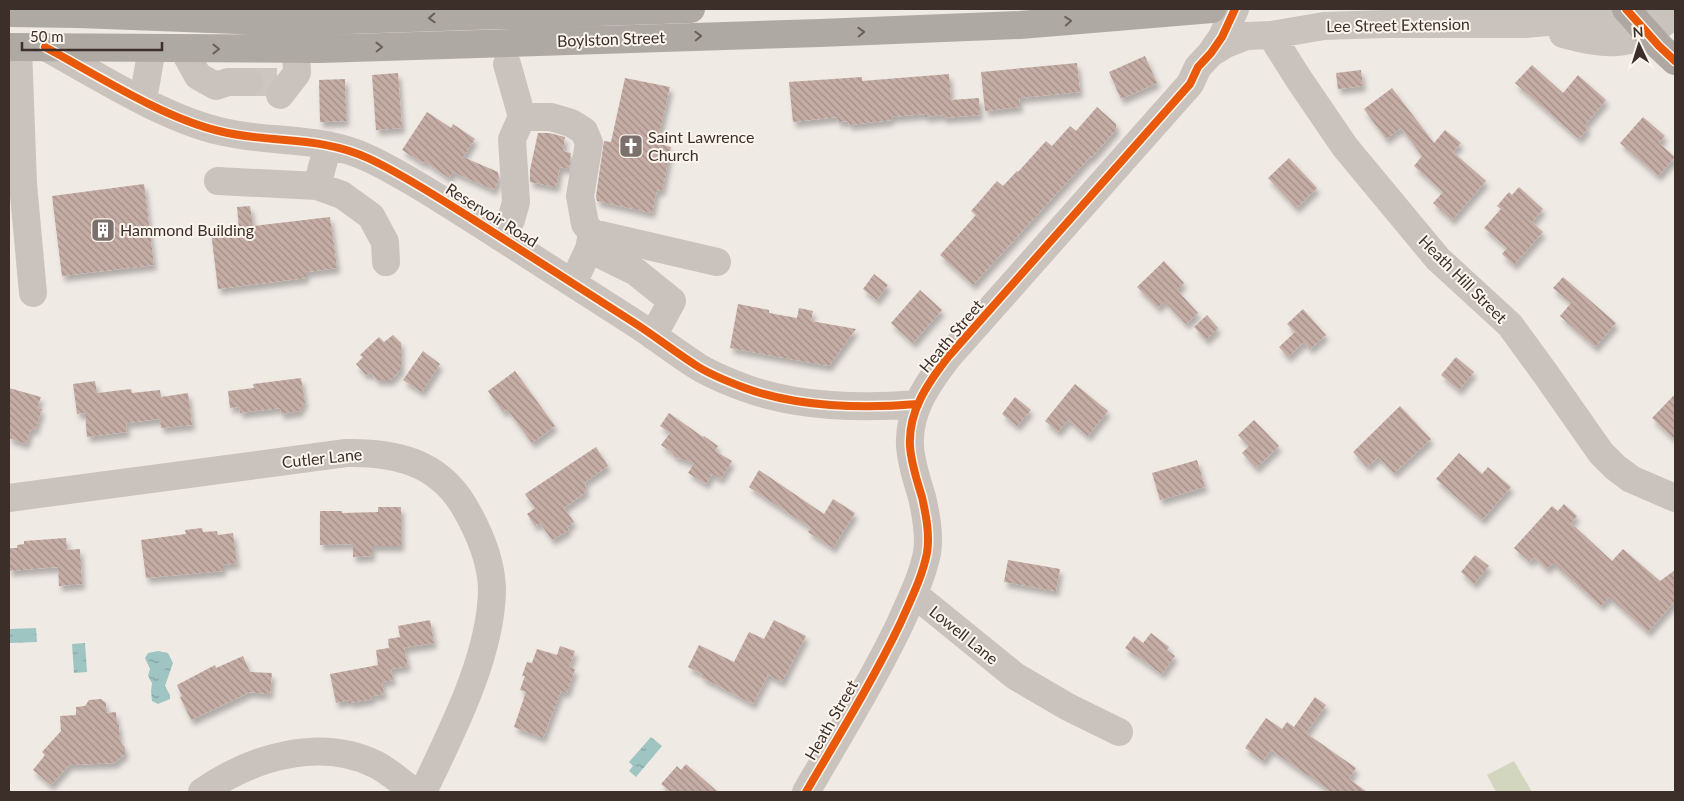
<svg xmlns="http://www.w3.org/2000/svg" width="1684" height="801" viewBox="0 0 1684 801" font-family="Lato,sans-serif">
	<defs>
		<pattern id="water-ripples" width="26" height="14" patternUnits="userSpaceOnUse" patternTransform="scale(1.25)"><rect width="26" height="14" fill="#9fc5c3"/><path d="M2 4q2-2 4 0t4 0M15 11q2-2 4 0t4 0" fill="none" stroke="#83a09f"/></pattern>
		<pattern id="building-back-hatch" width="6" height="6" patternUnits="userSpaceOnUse" patternTransform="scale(1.25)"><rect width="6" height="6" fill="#c5ada5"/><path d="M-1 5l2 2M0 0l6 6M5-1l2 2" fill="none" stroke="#a18d87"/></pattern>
		<filter id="shadow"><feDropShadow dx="3" dy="5.5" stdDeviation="2.5" flood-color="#0004"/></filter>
	</defs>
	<rect width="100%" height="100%" fill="#f0eae5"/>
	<path fill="#d2d6be" d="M1514,761L1532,792H1496L1487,775Z"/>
	<path fill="url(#water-ripples)" d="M36,628L37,642L9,643V629Z
		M85,643L87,672L74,673L72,644Z
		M158,651L168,653L173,663L165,686L170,695V699L158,704L152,701L151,691L152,683L148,676L150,669L145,658L148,653Z
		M651,737L662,746L636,777L629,771L633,766L629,762Z"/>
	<path fill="url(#building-back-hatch)" filter="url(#shadow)" d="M1145,56L1157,83L1121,99L1109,72Z
		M1077,63L1080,92L1019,98L1020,107L985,111L981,72Z
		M1532,65L1563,93L1578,75L1606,100L1585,125L1588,128L1579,139L1515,83Z
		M1361,70L1363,86L1338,89L1336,73Z
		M398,73L402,128L376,130L372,75Z
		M949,74L951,100L979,98L980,115L943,118V115L925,117V114L891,117V120L849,125L848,121L838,122L837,117L793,122L789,82L862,77V81Z
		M625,78L670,87L657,143L671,147L662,191L657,190L652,213L597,201L596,196L604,141L611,142Z
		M345,79L346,121L320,122L319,80Z
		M1392,88L1434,143L1445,130L1461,143L1453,152L1486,181L1452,220L1433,203L1443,192L1414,166L1422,156L1401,128L1386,139L1364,109Z
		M1097,107L1116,124V130L1091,158L1090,157L973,285L940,255L976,215L971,211L997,181L1003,186L1017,171L1018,172L1046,141L1052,146L1070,126L1076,131Z
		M427,112L451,128L453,124L475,139L463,157L498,172L499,179L494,190L453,172L449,178L424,161L423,163L402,150Z
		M1643,117L1665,136L1659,143L1675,157L1658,176L1620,143Z
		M538,133H549L565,137L563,151L571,153L569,169L560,167L556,187L530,182V170Z
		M1289,158L1317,188L1296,208L1268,178Z
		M144,184L154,265L62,276L52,196Z
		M1519,187L1543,209L1532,222L1543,232L1514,265L1502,254L1507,248L1484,228L1501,209L1497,206L1509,192L1512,195Z
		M250,206L253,226L330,217L337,268L306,272V278L218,289L211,232L239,228L237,207Z
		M1164,261L1184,283L1177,290L1198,313L1186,324L1164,301L1158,308L1137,287Z
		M874,274L888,285L877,300L863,289Z
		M1563,277L1616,323L1595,347L1560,316L1571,303L1553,288Z
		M920,290L942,310L913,343L891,323Z
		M738,304L769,310V313L797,318L799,308L813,311L811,321L856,329L829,366L730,348Z
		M1303,309L1326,335L1310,349L1304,342L1288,357L1279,347L1295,332L1287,324Z
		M1207,315L1218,328L1206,340L1194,327Z
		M393,335L401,343V369L391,380H377L371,373L366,375L356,364L363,357L360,355L379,337L384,342Z
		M423,351L440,364L422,392L403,380Z
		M1456,357L1474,372L1459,390L1441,375Z
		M515,371L555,426L532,443L507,409L503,412L488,391Z
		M301,378L305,403L301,407V411L281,414L280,408L240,413L239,407L230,408L228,391L254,388L253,384Z
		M95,381L97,393L131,389L132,393L160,390L161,397L188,393L192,425L161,428L160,419L126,423L127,432L87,437L85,413L77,414L73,384Z
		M1075,384L1108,411L1088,436L1068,420L1058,432L1045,421Z
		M9,388L41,397L37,408L42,409L35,430L31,429L26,444L9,438Z
		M1675,394V440L1652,418Z
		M1015,397L1031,410L1017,426L1002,414Z
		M1400,406L1431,439L1394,473L1378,457L1367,467L1353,452Z
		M669,413L703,437L704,436L718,446L715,451L732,461L721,479L712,474L706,484L688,473L694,463L675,457L671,452L661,445L670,433L660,426Z
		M1254,420L1279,446L1256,468L1242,453L1249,446L1238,435Z
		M596,447L608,466L585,482L586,492L564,508L574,522L567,527L569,530L552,540L540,523L535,526L527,514L535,508L525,494Z
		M1459,453L1482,474L1488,467L1511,487L1482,520L1436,479Z
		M1197,460L1205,487L1160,500L1152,473Z
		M759,470L824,514L833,499L855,513L833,548L808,532L811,528L749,487Z
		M1564,504L1577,516L1571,523L1612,561L1623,549L1660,581L1675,570V601L1648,632L1609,597L1601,606L1553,563L1547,569L1534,557L1530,562L1514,548L1552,506L1558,511Z
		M378,507H401V546H372V556L353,557V544L320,545V511H342V513L378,512Z
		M202,528L203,532L217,531L218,535L233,533L237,563L223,565V571L146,578L141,540L186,534L185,530Z
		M66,538L67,550L80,549L82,584L59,586L58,567L9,571V548H17V545L24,544V541Z
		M1475,555L1489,566L1474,584L1461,572Z
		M1008,560L1060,569L1056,591L1004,582Z
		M430,620L434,643L404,648L408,666L391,669L393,680L382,682L384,694L372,696V699L349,703V700L336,703L330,674L378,665L376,650L389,648L388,639L400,637L398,626Z
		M774,620L806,636L782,682L768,675L753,704L701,677L702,674L688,667L699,645L734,662L749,632L764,639Z
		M1151,633L1169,647L1167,650L1175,656L1162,674L1125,648L1134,636L1143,643Z
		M560,646L575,651L569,667L575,669L567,693L561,691L543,738L514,727L526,692L520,690L525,676H522L527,662L532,663L537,649L557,655Z
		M243,656L250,672L272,673L270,694L250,692L191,720L180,697L182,696L177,685L215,665L216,668Z
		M1315,697L1326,705L1306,733L1356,768L1349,779L1367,792H1332L1271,750L1263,761L1245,748L1266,718L1282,729L1287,722L1294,727Z
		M101,699L106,703V713L116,712L117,725H119L120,742L125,748V754L114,763L69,765L51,785L33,770L45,755L42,752L61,731L60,716L76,715V707L85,706L89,700Z
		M686,764L718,792H671L661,784L677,766L681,770Z"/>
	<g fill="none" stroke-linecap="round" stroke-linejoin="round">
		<path stroke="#ccc5c0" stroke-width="28" stroke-dasharray="28 14" stroke-linecap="butt" d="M249,82H280"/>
		<path stroke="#cac3bd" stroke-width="28" d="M1563,34C1604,45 1630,49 1666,21
			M1271,35L1298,78L1345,147L1438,259L1510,325L1545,373L1601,453L1615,467L1631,479L1675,498
			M18,47L23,184L33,293
			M45,47C97,75 161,117 219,131C270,144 320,135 370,159C406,176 440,199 474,220C527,254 580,288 633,322C655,336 675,352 697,366C711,375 729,382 745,388C797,407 863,409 917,404
			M183,49L198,76L216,86L228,82H249
			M1211,53L1226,44L1247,36L1271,35L1324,26L1386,24H1525L1558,21H1627L1659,16L1675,11
			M507,64L522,117
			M280,95L297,73L296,49
			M143,100L152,48
			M218,181L317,186L328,145
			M317,186L342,195L371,216L385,242L386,262
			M500,237L511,220L516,202L512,139L522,117H551L571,123L584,131L589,143L580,196L585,224L592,233
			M589,249L636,272L672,301L653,336
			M573,283L589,249L592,233L717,262
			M9,498L346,453C395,452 438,462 464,506C478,530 491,560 492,588C492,655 451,733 423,792
			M914,594L1015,676L1068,707L1119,732
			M202,792C250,758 321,736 377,765C390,772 403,784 415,792
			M806,792C838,737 872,682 900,624C910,601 922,578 927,553C930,535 926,515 922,497C917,481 911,463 910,446C908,411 928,383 948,357L1190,84L1198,67L1211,53L1222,37L1235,9"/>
		<path stroke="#afa7a2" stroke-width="28" d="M1626,9L1659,46L1675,61"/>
		<path stroke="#afa9a4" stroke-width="28" d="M9,13L79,14L288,22L691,9
			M9,47L320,49L820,33L1020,25L1212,9"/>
		<g stroke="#fcf5ed" stroke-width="11">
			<path id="cycleway" d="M1626,9L1659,46L1675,61
				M45,47C97,75 161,117 219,131C270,144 320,135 370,159C406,176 440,199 474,220C527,254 580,288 633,322C655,336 675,352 697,366C711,375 729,382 745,388C797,407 863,409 917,404
				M806,792C838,737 872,682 900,624C910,601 922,578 927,553C930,535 926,515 922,497C917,481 911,463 910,446C908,411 928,383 948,357L1190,84L1198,67L1211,53L1222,37L1235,9"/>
		</g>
		<use href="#cycleway" stroke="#e8590c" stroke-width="8"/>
	</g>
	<defs><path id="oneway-chevron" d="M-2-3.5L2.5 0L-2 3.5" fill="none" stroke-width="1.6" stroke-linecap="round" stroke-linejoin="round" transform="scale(1.25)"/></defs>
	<g stroke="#6a605b">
		<use href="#oneway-chevron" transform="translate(432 18) rotate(178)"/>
		<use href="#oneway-chevron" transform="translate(1068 21) rotate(-4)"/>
		<use href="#oneway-chevron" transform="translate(861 32) rotate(-2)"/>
		<use href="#oneway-chevron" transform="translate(698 36) rotate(-2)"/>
		<use href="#oneway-chevron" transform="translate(379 47) rotate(-1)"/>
		<use href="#oneway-chevron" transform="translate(216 49)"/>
	</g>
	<defs>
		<g id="church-square" transform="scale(1.25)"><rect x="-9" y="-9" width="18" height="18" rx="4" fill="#7b706b" stroke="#fcf5ed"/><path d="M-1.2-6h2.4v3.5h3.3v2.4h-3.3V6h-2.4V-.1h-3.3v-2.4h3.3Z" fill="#fff"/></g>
		<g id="building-square" transform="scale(1.25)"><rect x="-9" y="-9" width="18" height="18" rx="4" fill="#7b706b" stroke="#fcf5ed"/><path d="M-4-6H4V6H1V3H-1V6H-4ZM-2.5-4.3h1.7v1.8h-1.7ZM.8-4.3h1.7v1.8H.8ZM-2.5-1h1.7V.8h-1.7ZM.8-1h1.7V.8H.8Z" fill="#fff"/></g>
	</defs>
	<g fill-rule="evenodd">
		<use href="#church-square" x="631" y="146"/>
		<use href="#building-square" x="103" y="230"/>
	</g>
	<g text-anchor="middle" stroke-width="4" stroke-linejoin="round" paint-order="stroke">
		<g font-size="16" fill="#3c2f2a" stroke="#fcf5ed">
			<text transform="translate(1398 25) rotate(-1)" y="6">Lee Street Extension</text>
			<text transform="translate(611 39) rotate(-2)" y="6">Boylston Street</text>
			<text transform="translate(492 215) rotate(32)" y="6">Reservoir Road</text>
			<text transform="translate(1463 279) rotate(45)" y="6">Heath Hill Street</text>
			<text transform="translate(951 336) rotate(-50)" y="6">Heath Street</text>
			<text transform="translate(322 458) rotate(-6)" y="6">Cutler Lane</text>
			<text transform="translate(964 635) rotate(39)" y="6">Lowell Lane</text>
			<text transform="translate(831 720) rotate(-60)" y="6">Heath Street</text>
		</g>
		<g font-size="16" fill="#3c2f2a" stroke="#fcf5ed" text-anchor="start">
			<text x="648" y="143">Saint Lawrence<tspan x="648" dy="18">Church</tspan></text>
			<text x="120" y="236">Hammond Building</text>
		</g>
	</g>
	<rect width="1684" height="801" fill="none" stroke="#3c2f2a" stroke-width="20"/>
	<g transform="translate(1639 45) rotate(356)" stroke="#fcf5ed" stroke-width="4" paint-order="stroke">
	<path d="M0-4L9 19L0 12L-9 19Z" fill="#3c2f2a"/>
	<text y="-8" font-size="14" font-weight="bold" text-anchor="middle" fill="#3c2f2a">N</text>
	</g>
	<path d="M22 42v8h140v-8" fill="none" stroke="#3c2f2a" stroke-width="2.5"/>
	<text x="30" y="42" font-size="15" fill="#3c2f2a" stroke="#fcf5ed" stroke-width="4" paint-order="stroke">50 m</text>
</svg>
